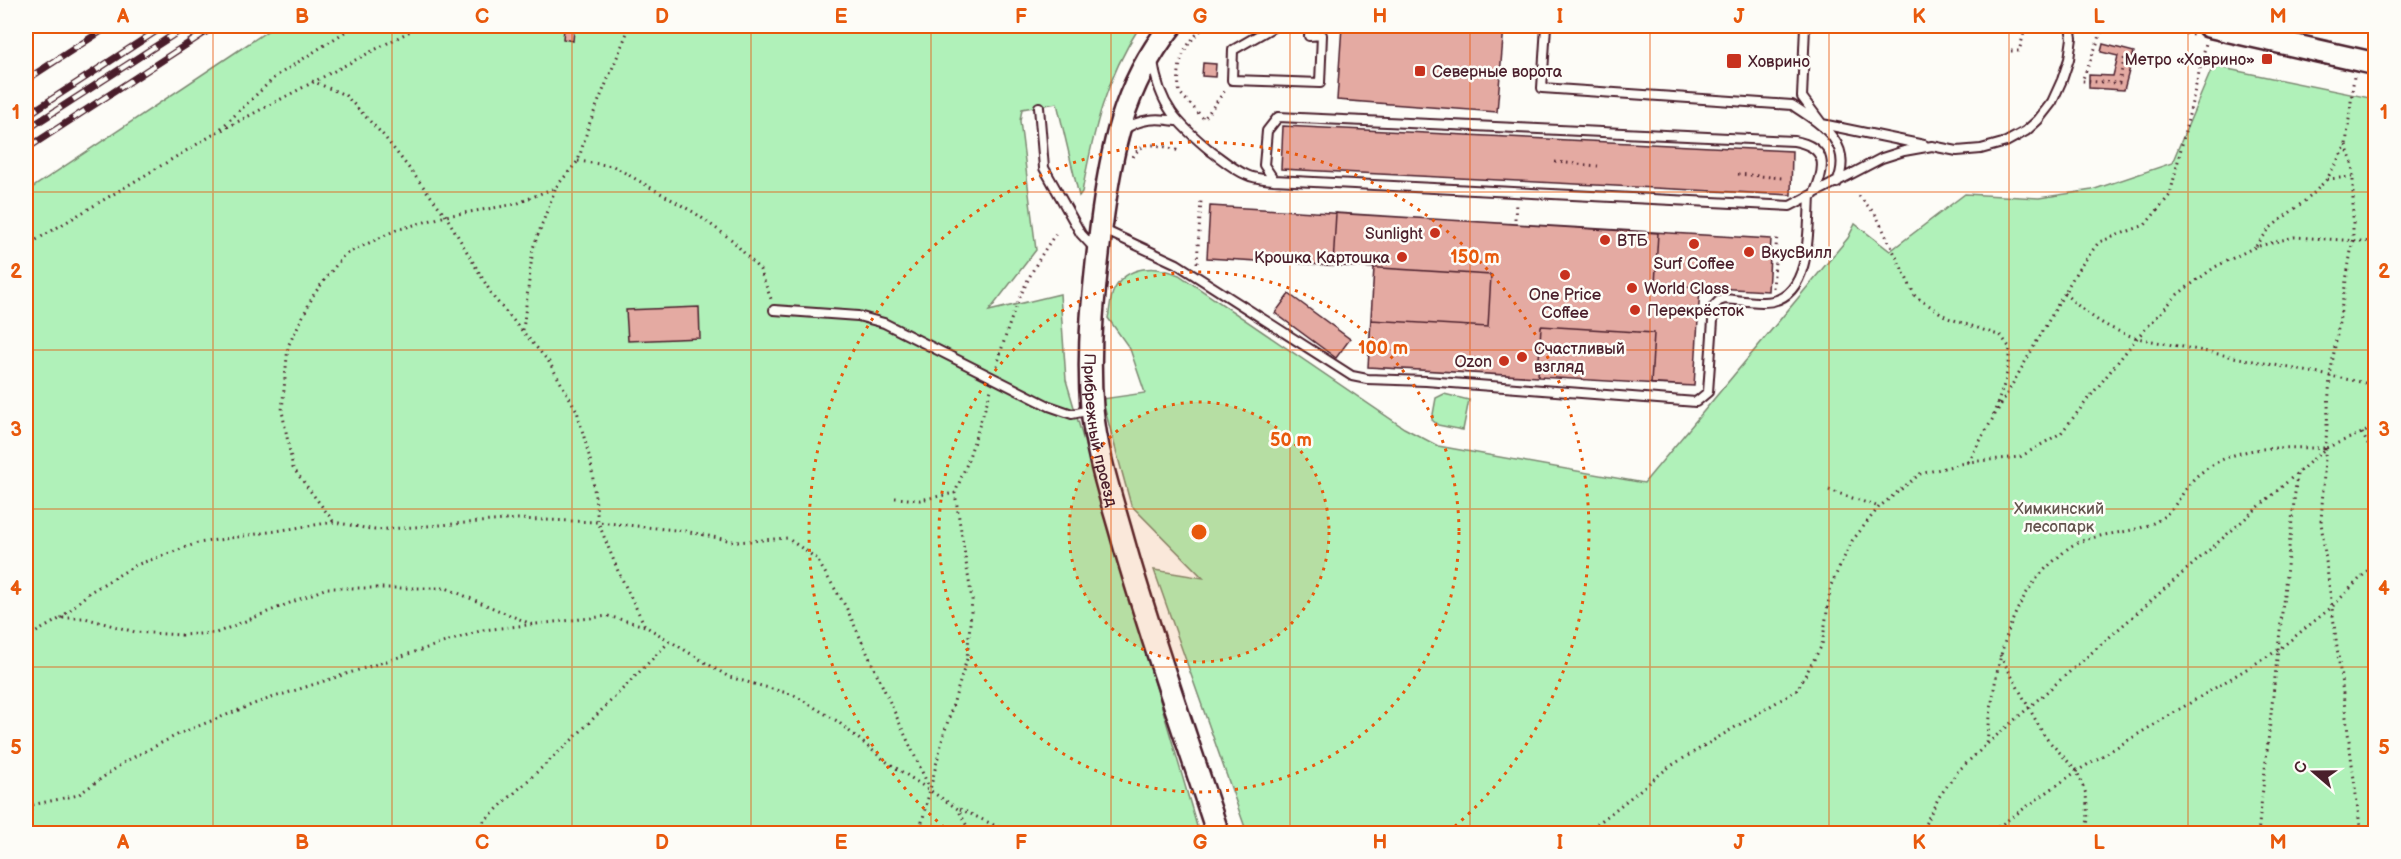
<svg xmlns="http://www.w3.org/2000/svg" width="2401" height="859" viewBox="0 0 2401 859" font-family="'Balsamiq Sans',sans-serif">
	<rect width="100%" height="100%" fill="#fdfcf7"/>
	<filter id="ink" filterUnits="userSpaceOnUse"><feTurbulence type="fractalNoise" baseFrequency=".0167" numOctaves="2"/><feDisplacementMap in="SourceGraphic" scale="12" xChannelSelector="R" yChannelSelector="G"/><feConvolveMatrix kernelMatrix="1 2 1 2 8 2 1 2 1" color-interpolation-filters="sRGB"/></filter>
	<g filter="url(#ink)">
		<path fill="#b0f1b9" stroke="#7d8872" stroke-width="1.5" d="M275,26H1140C1105,80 1094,129 1082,192L1079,196L1057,103L1022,109L1020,121L1036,250L989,311L1060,294L1066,380L1199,833L26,834V192Z
			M2213,66L2375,99V833H1247L1154,570L1203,578L1131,505L1102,399L1145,393L1130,349L1108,318C1110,310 1110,297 1114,290C1127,264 1157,265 1179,275L1404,428L1438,446L1644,483L1848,238L1855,224L1890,251L1965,194L2039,198L2092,190L2172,163Z
			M1444,394L1469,400L1463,430L1438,425L1432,420L1436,398Z"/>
		<path fill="#e4aaa2" stroke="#4a1f2b" stroke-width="1.5" d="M1342,26H1504L1497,112L1337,100Z
			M564,29L574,30L573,41L563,39Z
			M2103,44L2134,52L2124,90L2089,88V75L2113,76L2118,56L2101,52Z
			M1203,63L1216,64L1215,77L1202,76Z
			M1283,126L1792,151L1791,195L1281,169Z
			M1210,206L1771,239L1768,291L1700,287L1694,386L1368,367L1374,268L1207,258Z
			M1336,213L1658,233L1655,285L1700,287L1694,386L1651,384L1654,333L1541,326L1538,377L1368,367L1371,320L1488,327L1491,275L1333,265Z
			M1289,294L1350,339L1336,358L1275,313Z
			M699,307L700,338L628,341L626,310Z"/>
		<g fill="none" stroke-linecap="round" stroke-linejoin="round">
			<g stroke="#4a1f2b" stroke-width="12">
				<path id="lane" d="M1275,26L1233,50L1232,80L1320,83L1322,35L1309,36L1310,26
					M1546,26L1542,88L1792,105C1821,124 1854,143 1837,183
					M1805,26L1802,97L1822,124L1924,145
					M1153,61C1159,106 1178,124 1212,152C1223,160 1234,170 1247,175C1255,179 1266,179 1274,180L1790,206L1882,158L1904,151L1932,146L1957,151L1981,149L2006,142L2026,131L2038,120L2052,102L2062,80L2069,59L2072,38L2070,26
					M1039,107L1044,168L1081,234L1095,249
					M1124,130C1140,118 1157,118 1176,121
					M1274,180L1264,165L1267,131L1278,117L1794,141C1828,147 1826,167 1814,194
					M1102,229L1177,264L1352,376L1367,379L1426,381L1696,402L1708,392L1714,306L1719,301L1725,299C1738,300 1761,304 1773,301C1812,292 1808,227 1810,196
					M774,310L858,316L884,323L1049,406L1072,414L1091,410"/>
			</g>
			<g stroke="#4a1f2b" stroke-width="26">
				<g id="secondary">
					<path id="s1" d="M1171,26C1122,88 1111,151 1101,228C1094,288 1087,348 1092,408C1096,453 1111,497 1123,540C1151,639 1186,736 1218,834"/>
					<path d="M2208,26L2376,64"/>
				</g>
			</g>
			<path stroke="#4a1f2b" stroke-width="3" stroke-dasharray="1.5 4.5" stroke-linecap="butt" d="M1205,26C1182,48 1177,60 1179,92L1204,119L1226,89
				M1952,26L1974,31
				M2104,26L2082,81L2119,83L2125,55
				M2150,26L2193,35
				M2011,51H2019L2026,26
				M312,81L345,95L384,136L446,216L494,298L549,362L577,411L591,463L598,522L618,571L645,626
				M222,130L420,26
				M2346,145L2352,163L2353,176V239L2330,376L2321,522L2361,834
				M1133,157C1143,138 1163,146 1179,151
				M578,161L613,166L695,213L732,240L760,270L771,299
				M1555,162L1598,166
				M1738,174L1782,178
				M2327,179L2352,177
				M1859,196L1876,215L1915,296L1948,318L2001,336L2010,348L2006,379L1993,416
				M1515,219L1516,203
				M26,246L216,133L275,77L354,26
				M2256,246L2270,228L2311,196L2327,179L2346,145L2354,76
				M1197,263L1201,200
				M1773,288L1777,235
				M2064,293C2089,316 2105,328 2137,338L2376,385
				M523,330L533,248L556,187
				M997,366C1010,316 1027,273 1057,232
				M2362,433L2376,460
				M1968,462L2077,271L2099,242L2145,225L2170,195L2206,43
				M1829,490L1879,507
				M895,498L920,500L955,493
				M333,521L293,468L282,411L288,346L314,294L344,255L396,230L446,216L516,204L556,187L578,161L590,122L630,26
				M61,618L90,592L136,565L198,543L334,522L375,530L518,519L598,522L685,531L737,542L787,538L816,558L846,607L929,787
				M26,638L61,618H85L135,632L181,635L216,633L327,588H446L531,624
				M2000,655L2045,737L2077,771L2086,794L2088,820L2084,834
				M1987,743C1994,679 2003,604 2055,560C2061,555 2066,549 2073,545C2101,530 2138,536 2163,517C2178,506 2184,487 2198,475C2238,443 2276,448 2324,448
				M960,809L1013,834
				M28,834L32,805L78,795L126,761L181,733L259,702L483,630L608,616L645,626L729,677L794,695L837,721L884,760L958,809L971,834
				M470,834L575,737L669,642
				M919,834L943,737L967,659L972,600L955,493L966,466L991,390
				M1582,834L1591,829L1669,767L1797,690L1822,645L1831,585L1852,541L1879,507L1920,474L1968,462L2020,457L2061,433L2137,338L2178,294L2215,267L2255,247L2294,237L2376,242
				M1920,834L1939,797L1958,771L1987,744L2326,448L2376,427
				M1988,834L2077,771L2278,650L2332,607L2376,562
				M2258,834L2297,474"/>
			<use href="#lane" stroke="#fdfcf7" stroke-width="8"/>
			<use href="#secondary" stroke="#fdfcf7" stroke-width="21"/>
			<g stroke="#4a1f2b" stroke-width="7">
				<path id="rail" d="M26,80L109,26
					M26,116L164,26
					M26,130L187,26
					M26,149L215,26"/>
			</g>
			<use href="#rail" stroke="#fdfcf7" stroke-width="4.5" stroke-dasharray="14" stroke-linecap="butt"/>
		</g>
	</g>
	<path fill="none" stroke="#e8590c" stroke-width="1.5" stroke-opacity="0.55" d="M213,26V834M392,26V834M572,26V834M751,26V834M931,26V834M1111,26V834M1290,26V834M1470,26V834M1650,26V834M1829,26V834M2009,26V834M2188,26V834M26,192H2376M26,350H2376M26,509H2376M26,667H2376"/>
	<circle cx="1199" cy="532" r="130" fill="#e8590c" fill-opacity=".12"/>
	<g fill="none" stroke="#e8590c" stroke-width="3" stroke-dasharray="3 6">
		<circle cx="1199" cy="532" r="130"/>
		<circle cx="1199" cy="532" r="260"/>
		<path d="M951 833A390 390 0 1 1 1447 833"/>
	</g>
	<g fill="#c8321e" stroke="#fdfcf7" stroke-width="2">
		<rect x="2261" y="53" width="12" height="12" rx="3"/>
		<rect x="1726" y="53" width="16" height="16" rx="3"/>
		<rect x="1414" y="65" width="12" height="12" rx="3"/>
		<circle cx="1435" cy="233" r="6"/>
		<circle cx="1605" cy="240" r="6"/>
		<circle cx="1694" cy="244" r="6"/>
		<circle cx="1749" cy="252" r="6"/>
		<circle cx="1402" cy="257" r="6"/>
		<circle cx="1565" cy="275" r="6"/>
		<circle cx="1632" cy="288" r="6"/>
		<circle cx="1635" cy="310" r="6"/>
		<circle cx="1522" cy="357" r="6"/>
		<circle cx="1504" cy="361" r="6"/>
	</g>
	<g text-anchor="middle" stroke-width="5" stroke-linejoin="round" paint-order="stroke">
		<g font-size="16" fill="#4a1f2b" stroke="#fdfcf7" text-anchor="start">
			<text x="2255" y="65" text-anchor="end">Метро «Ховрино»</text>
			<text x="1748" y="67">Ховрино</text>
			<text x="1432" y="77">Северные ворота</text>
			<text x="1423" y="239" text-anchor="end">Sunlight</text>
			<text x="1617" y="246">ВТБ</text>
			<text x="1761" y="258">ВкусВилл</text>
			<text x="1390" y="263" text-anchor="end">Крошка Картошка</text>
			<text x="1694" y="269" text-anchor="middle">Surf Coffee</text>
			<text x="1644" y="294">World Class</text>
			<text x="1565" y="300" text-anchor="middle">One Price<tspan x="1565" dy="18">Coffee</tspan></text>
			<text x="1647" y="316">Перекрёсток</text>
			<text x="1534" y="354">Счастливый<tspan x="1534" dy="18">взгляд</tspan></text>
			<text x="1492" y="367" text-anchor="end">Ozon</text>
		</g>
		<g font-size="16" fill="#4a1f2b" stroke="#fdfcf7">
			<text dy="6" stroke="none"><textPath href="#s1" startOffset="420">Прибрежный проезд</textPath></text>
		</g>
		<g font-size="16" fill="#64544e" stroke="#fdfcf7">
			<text x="2059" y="514">Химкинский<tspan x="2059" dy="18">лесопарк</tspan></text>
		</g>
	</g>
	<circle cx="1199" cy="532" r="9" fill="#e8590c" stroke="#fdfcf7" stroke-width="3"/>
	<g font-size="18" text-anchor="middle" font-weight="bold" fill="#e8590c" stroke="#fdfcf7" stroke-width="5" stroke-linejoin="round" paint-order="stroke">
		<text x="1475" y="263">150 m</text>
		<text x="1383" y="354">100 m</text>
		<text x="1291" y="446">50 m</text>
	</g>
	<rect width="2401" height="859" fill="none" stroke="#fdfcf7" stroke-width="66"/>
	<g transform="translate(2314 772) rotate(290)" stroke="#fdfcf7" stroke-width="4.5" paint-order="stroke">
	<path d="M0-4.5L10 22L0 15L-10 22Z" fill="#4a1f2b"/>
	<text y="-9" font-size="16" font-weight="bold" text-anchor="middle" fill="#4a1f2b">С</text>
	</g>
	<rect x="33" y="33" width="2335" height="793" fill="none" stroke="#e8590c" stroke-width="2"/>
	<g font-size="20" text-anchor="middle" font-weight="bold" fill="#e8590c">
		<text x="123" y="23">A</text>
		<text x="302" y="23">B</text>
		<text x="482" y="23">C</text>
		<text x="662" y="23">D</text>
		<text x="841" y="23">E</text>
		<text x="1021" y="23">F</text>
		<text x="1200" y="23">G</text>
		<text x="1380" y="23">H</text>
		<text x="1560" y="23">I</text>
		<text x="1739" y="23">J</text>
		<text x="1919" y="23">K</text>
		<text x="2099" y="23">L</text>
		<text x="2278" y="23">M</text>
		<text x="16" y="119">1</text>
		<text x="2384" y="119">1</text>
		<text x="16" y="278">2</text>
		<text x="2384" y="278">2</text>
		<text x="16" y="436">3</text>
		<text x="2384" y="436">3</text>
		<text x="16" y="595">4</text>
		<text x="2384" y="595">4</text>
		<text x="16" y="754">5</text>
		<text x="2384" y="754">5</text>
		<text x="123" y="849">A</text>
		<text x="302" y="849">B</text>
		<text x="482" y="849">C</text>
		<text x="662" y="849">D</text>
		<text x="841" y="849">E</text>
		<text x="1021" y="849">F</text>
		<text x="1200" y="849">G</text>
		<text x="1380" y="849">H</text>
		<text x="1560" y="849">I</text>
		<text x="1739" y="849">J</text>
		<text x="1919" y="849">K</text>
		<text x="2099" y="849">L</text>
		<text x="2278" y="849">M</text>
	</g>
</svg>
